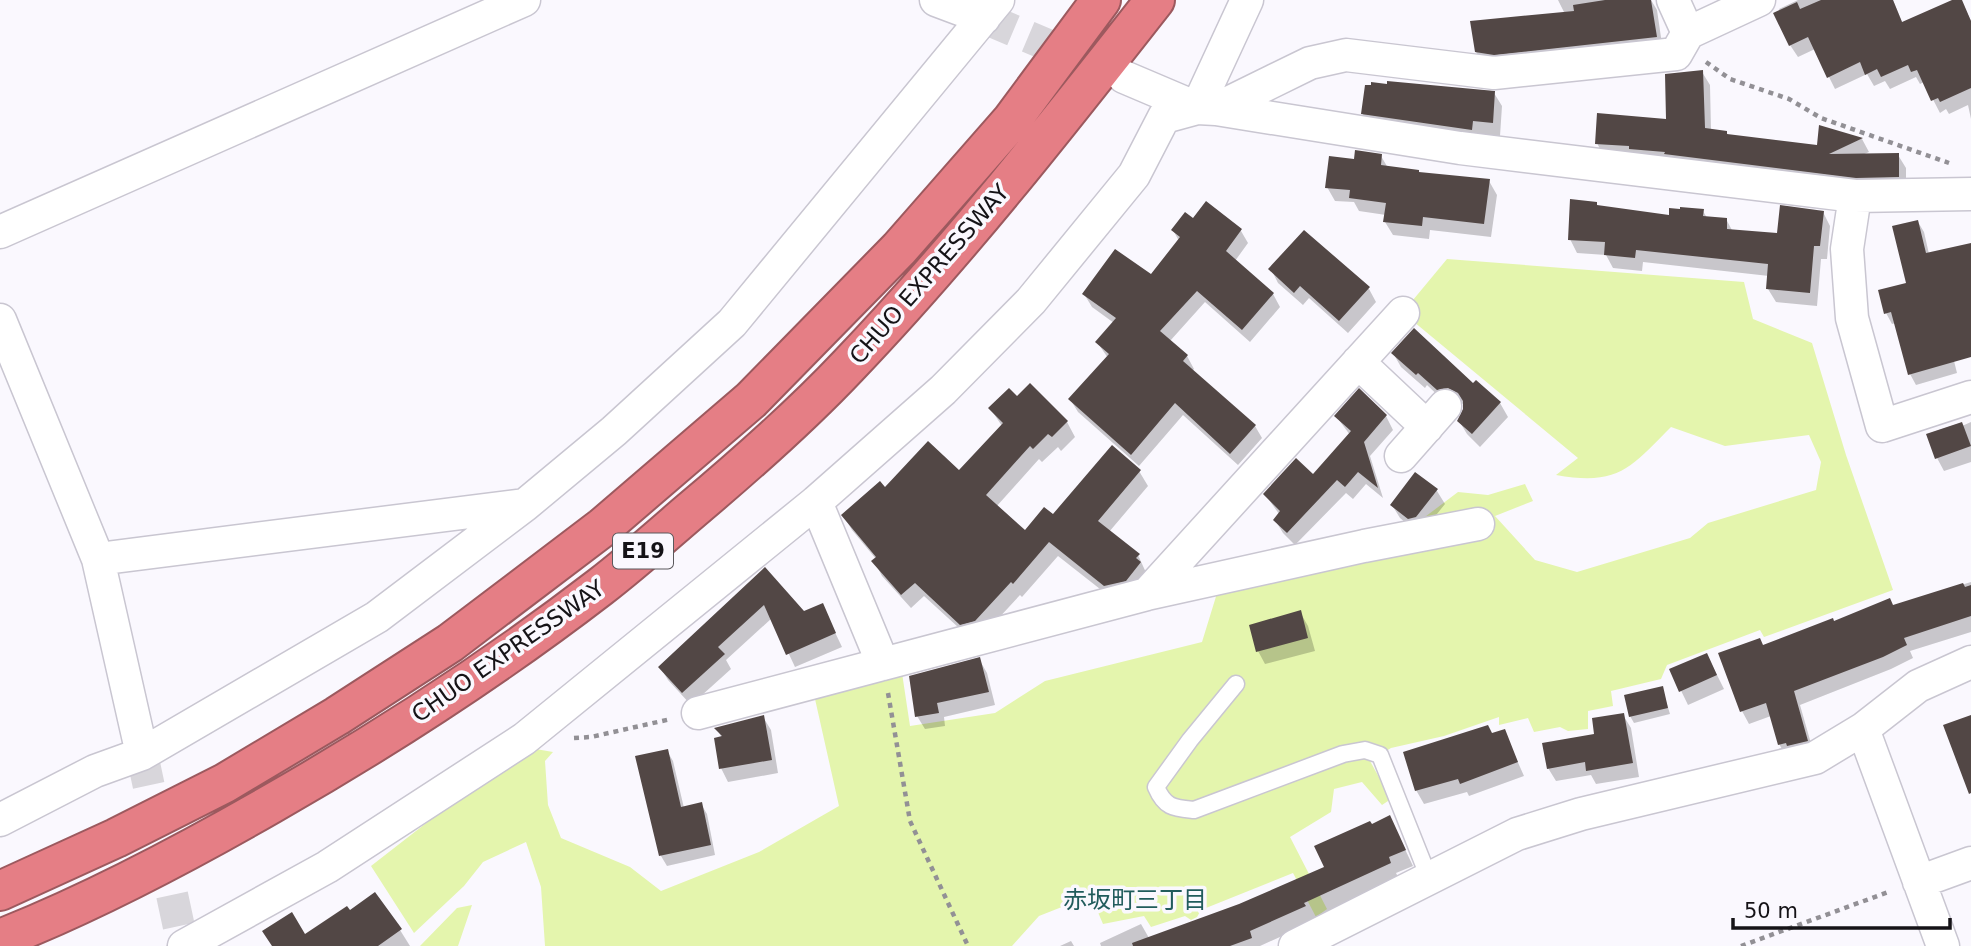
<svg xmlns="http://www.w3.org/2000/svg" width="1971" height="946" viewBox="0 0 1971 946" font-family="'DejaVu Sans','Noto Sans JP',sans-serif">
	<rect width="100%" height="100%" fill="#faf8fe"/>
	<path fill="#e4f5ad" d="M1447,259L1744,282L1753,319L1812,343L1846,455L1893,590L1764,637L1760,630L1667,665L1661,679L1611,691L1613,706L1588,711V729L1568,731L1560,727L1534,732L1528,718L1499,725V717L1444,736L1391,748L1370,761L1391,799L1382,805L1362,782L1334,789L1331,812L1290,837L1327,909L1316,917L1293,873L1201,910L1197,917L1191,920L1185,916L1151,927L1144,916L1103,924L1097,910L1072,903L1039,916L1012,946H545L541,887L526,842L483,862L464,886L414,933L371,866L524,747L553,752L545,761L548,805L561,838L630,867L661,891L759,852L839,806L815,699L902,673L910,726L995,713L1045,681L1202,642L1218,590L1409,529L1458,492L1488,495L1525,484L1533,501L1495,516L1535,560L1577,572L1690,538L1708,523L1816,490L1821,462L1809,435L1725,446L1671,427C1630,468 1619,486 1556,475L1578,458L1408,317V306Z
		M472,905L458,946H420L457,908Z"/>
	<path fill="#0003" d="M1558,0H1651L1657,10L1663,51L1484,65L1476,52L1565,14Z
		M1798,0H1893L1903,24L1961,0L1971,21V119L1968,105L1949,114L1946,109L1940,113L1924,82L1920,84L1916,77L1890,89L1885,81L1874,86L1867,74L1835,89L1815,49L1798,57L1790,45L1779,9Z
		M1702,72L1710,85L1711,130L1726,132L1729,136L1819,147L1821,128L1862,139L1869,152L1862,155H1898L1906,168V190L1604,157L1597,143L1668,121Z
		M1494,93L1502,106L1500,136L1479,134V142L1370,127L1362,113Z
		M1381,156L1388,168L1419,174L1489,181L1497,195L1491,237L1430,230L1429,239L1393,235L1385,222L1386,215L1359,211L1354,202L1335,201L1327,187L1355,161Z
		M1207,204L1241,231L1248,243L1235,261L1273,294L1280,307L1250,342L1205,302L1170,341L1187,356L1194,369L1192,371L1255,426L1262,438L1238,465L1183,415L1139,466L1078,412L1070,399L1108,358L1097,342L1114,323L1092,307L1084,294L1151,277L1179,241L1173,230L1194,221Z
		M1598,207L1670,217L1703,211L1707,218L1726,219L1733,232L1779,235L1823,212L1830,226L1827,259H1821L1817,306L1776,302L1768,289L1769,276L1643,262L1642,271L1613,268L1606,255L1577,253L1570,239Z
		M1918,222L1924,232L1929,254L1971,246V351L1953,357L1957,373L1916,385L1910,374L1896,323L1892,324L1886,313L1908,284Z
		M1271,269L1369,289L1376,302L1348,333L1309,298L1303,305L1278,283Z
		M1393,353L1473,386L1476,382L1500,403L1508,417L1480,447L1467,434L1459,421L1465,409V405L1457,401L1446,403L1427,385L1425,388L1401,367Z
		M1030,385L1067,422L1075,437L1061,451L1058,447L1042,462L1039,459L996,507L1025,533L1139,471L1148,486L1109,532L1138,555L1148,577L1114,600L1058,556L1022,597L1020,595L983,635L970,638L924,596L911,608L882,576L874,561L876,559L852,530L843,515L885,489L959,472L1002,426L990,408L1017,398Z
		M1336,416H1386L1393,430L1370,456L1383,498L1366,484L1353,499L1346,493L1295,545L1283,533L1275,520L1279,514L1265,494L1313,477L1350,435Z
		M1971,422V462L1944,471L1937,458L1962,426Z
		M1416,474L1437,491L1445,504L1424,530L1417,532L1400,518L1392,505Z
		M765,570L803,613L822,605L842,647L795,667L772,618L726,660L731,669L691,705L668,680L660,667Z
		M1971,582V632L1910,651L1913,658L1891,669L1800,705L1814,754L1787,757L1779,744L1771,716L1749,724L1742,711L1721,654L1763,646Z
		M1300,612L1308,626L1315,651L1265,664L1258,651Z
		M1707,655L1724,689L1688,705L1671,670Z
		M979,659L987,673L995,705L944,717L945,726L925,729L917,716Z
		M1662,688L1670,714L1634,723L1630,716Z
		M1623,715L1631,728L1639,777L1596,784L1591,775L1556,781L1548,768Z
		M763,717L771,730L778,773L728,782L721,768L722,738L717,729Z
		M1504,731L1524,776L1469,796L1467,792L1424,804L1416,790L1492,735Z
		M667,751L673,761L684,808L701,804L707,814L715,855L667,866L661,856L637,757Z
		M1390,818L1413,866L1396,873L1399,879L1312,919L1313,922L1260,946H1101L1100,943L1141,924L1149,938L1239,906L1326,868L1371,826Z
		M349,912L400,930L410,946H273L304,937Z
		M1071,941L1074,946H1060Z"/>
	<path fill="#524745" d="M1605,0H1651L1657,37L1494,55L1475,52L1470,21L1574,11L1573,5Z
		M1821,0H1893L1902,22L1952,0H1962L1971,21V88L1940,102L1938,98L1931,101L1917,70L1911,72L1908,65L1881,77L1877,69L1865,75L1860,62L1827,78L1808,37L1789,46L1773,13L1797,2L1800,9Z
		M1703,70L1705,128L1727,131V134L1817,145L1819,125L1863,138L1829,154L1899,153V177L1856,178L1664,154L1665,152L1629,149V146L1595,144L1597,113L1666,119L1665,74Z
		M1387,81L1495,91L1493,123L1473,121L1472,130L1361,114L1365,85H1371V82L1387,84Z
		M1355,150L1382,154L1381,165L1419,170V172L1490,179L1484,224L1423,217L1422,226L1383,222L1386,203L1349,198L1350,190L1325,188L1329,156L1354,159Z
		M1570,199L1597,202V205L1669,215V208L1680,209V207L1704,209L1703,216L1727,218V229L1777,233L1780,205L1824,211L1820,246H1814L1810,293L1766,289L1768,264L1636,250L1635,258L1604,255L1605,242L1568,240Z
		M1206,201L1242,229L1226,251L1274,293L1242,330L1197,291L1160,331L1188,355L1183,361L1256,425L1230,454L1175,403L1131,455L1068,399L1109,354L1095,342L1116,318L1082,294L1115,249L1151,274L1180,237L1171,230L1185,212L1193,218Z
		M1918,220L1926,253L1971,243V357L1908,375L1891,312L1884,314L1878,290L1906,283L1892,226Z
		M1304,230L1370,287L1339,321L1300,286L1294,293L1268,269Z
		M1414,328L1473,383L1476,380L1501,402L1472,434L1457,421L1463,409V401L1458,393L1448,388L1437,390L1418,373L1416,375L1391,353Z
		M1030,383L1068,421L1052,437L1048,434L1033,449L1030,446L986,495L1025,530L1044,507L1053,514L1112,445L1141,470L1098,521L1140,554L1136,558L1141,562L1126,581L1104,586L1049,542L1013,584L1011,582L975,621L960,625L915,583L901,595L871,561L876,557L841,515L880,481L885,487L928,441L959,470L1003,423L988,408L1009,388L1017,396Z
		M1359,388L1387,415L1364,442L1378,488L1358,472L1345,487L1337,480L1287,533L1273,520L1280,511L1263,494L1296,458L1313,474L1351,431L1334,416Z
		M1962,422L1971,446L1935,459L1926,434Z
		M1415,472L1438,489L1416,517L1408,519L1390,505Z
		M765,567L804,611L823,603L836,633L786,655L764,605L718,647L725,654L682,693L658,667Z
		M1963,583L1965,587L1971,585V616L1904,638L1907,645L1883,657L1794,691L1808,741L1787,746L1786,743L1778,745L1766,703L1740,712L1718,653L1760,638L1763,645L1833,618L1834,621L1890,598L1893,605Z
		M1301,610L1308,638L1256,652L1249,625Z
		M1707,653L1717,675L1679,692L1669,669Z
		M980,657L989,692L937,703L939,713L915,717L909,676Z
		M1663,686L1668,708L1629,717L1624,695Z
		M1624,713L1633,763L1586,771L1585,762L1547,769L1542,743L1594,734L1592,718Z
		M764,715L772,760L719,769L714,738L722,736L714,728Z
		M1971,715V793L1969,794L1943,725Z
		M1488,725L1492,733L1505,729L1518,762L1460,784L1458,779L1415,791L1403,752Z
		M668,749L681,807L702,802L711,845L659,856L635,756Z
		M1390,815L1406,850L1389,857L1391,863L1304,903L1306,906L1250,931L1252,938L1230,946H1133L1132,943L1239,904L1324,867L1314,846L1370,821L1372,824Z
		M375,892L402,929L378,946H272L262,931L292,912L305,934L347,906L350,910Z"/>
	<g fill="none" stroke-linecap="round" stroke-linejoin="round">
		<path stroke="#d8d6db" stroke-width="32" stroke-dasharray="32 16" stroke-linecap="butt" d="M984,18L1123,77
			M142,754L183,946"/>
		<g stroke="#c9c6d1" stroke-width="19">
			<path id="lane" d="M1236,684L1190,740L1156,787C1165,808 1174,808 1194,810L1343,754L1365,750L1380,755L1429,878"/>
		</g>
		<g stroke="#c9c6d1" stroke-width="35">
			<path id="street" d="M936,0L984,18
				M1673,0L1688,33
				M1124,77L1197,108
				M1197,108L1247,0
				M1216,109L1310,63L1346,55L1494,73L1676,54L1688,33L1759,0
				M1855,196L1847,249L1852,318L1882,426L1971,397
				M0,232L524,0
				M0,320L98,559L142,754
				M1358,362L1427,427
				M1401,456L1445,406
				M816,502L883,664
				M98,559L524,505
				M1147,594L1403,313
				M698,713L1147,594L1364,546L1478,524
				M1863,729L1943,946
				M0,820L95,771L142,754L377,617L525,505L614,431L732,323L998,0
				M1919,882L1971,863
				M184,946L327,867L524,739L816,502L943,390L1031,301L1134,175L1164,117L1197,108L1216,109L1460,148L1855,196L1971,194
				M1295,946L1517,834L1581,814L1815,758L1863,729L1918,686L1971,662"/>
		</g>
		<g stroke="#9c595e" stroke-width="42">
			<path id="highway" d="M0,891L116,838L225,783L337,716L450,643L603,527L751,400L899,249L1012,120L1101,0
				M0,939C94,902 184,854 271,804C385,739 496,667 600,587C630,564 658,539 687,514C743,467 798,419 848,366C958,251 1057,125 1155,0"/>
		</g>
		<path stroke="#929095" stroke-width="4.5" stroke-dasharray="5 5" stroke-linecap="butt" d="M1706,62L1730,79L1789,99L1821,118L1949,163
			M888,693L910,821L968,946
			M574,738L591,737L671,719
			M1741,946L1891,891"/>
		<use href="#lane" stroke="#fff" stroke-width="16"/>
		<use href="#street" stroke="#fff" stroke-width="32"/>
		<use href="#highway" stroke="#e57e85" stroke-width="38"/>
	</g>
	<g text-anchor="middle" stroke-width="7" stroke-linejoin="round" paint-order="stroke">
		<rect fill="#faf8fe" stroke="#5a585c" stroke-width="2" x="613" y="533.5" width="60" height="35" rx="5"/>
		<g font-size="21" font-weight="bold" fill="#151317">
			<text x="643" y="558">E19</text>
		</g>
		<g font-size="23" fill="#151317" stroke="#faf8fe">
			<text transform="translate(929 274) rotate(-49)" y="8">CHUO EXPRESSWAY</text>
			<text transform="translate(508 651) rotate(-35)" y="8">CHUO EXPRESSWAY</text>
		</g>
		<g font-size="24" fill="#215c5c" stroke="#faf8fe">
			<text x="1135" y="908">赤坂町三丁目</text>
		</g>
	</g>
	<path d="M1733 918v10h217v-10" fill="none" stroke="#151317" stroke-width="3.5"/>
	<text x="1744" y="918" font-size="21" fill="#151317" stroke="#faf8fe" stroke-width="5" paint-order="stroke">50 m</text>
</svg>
